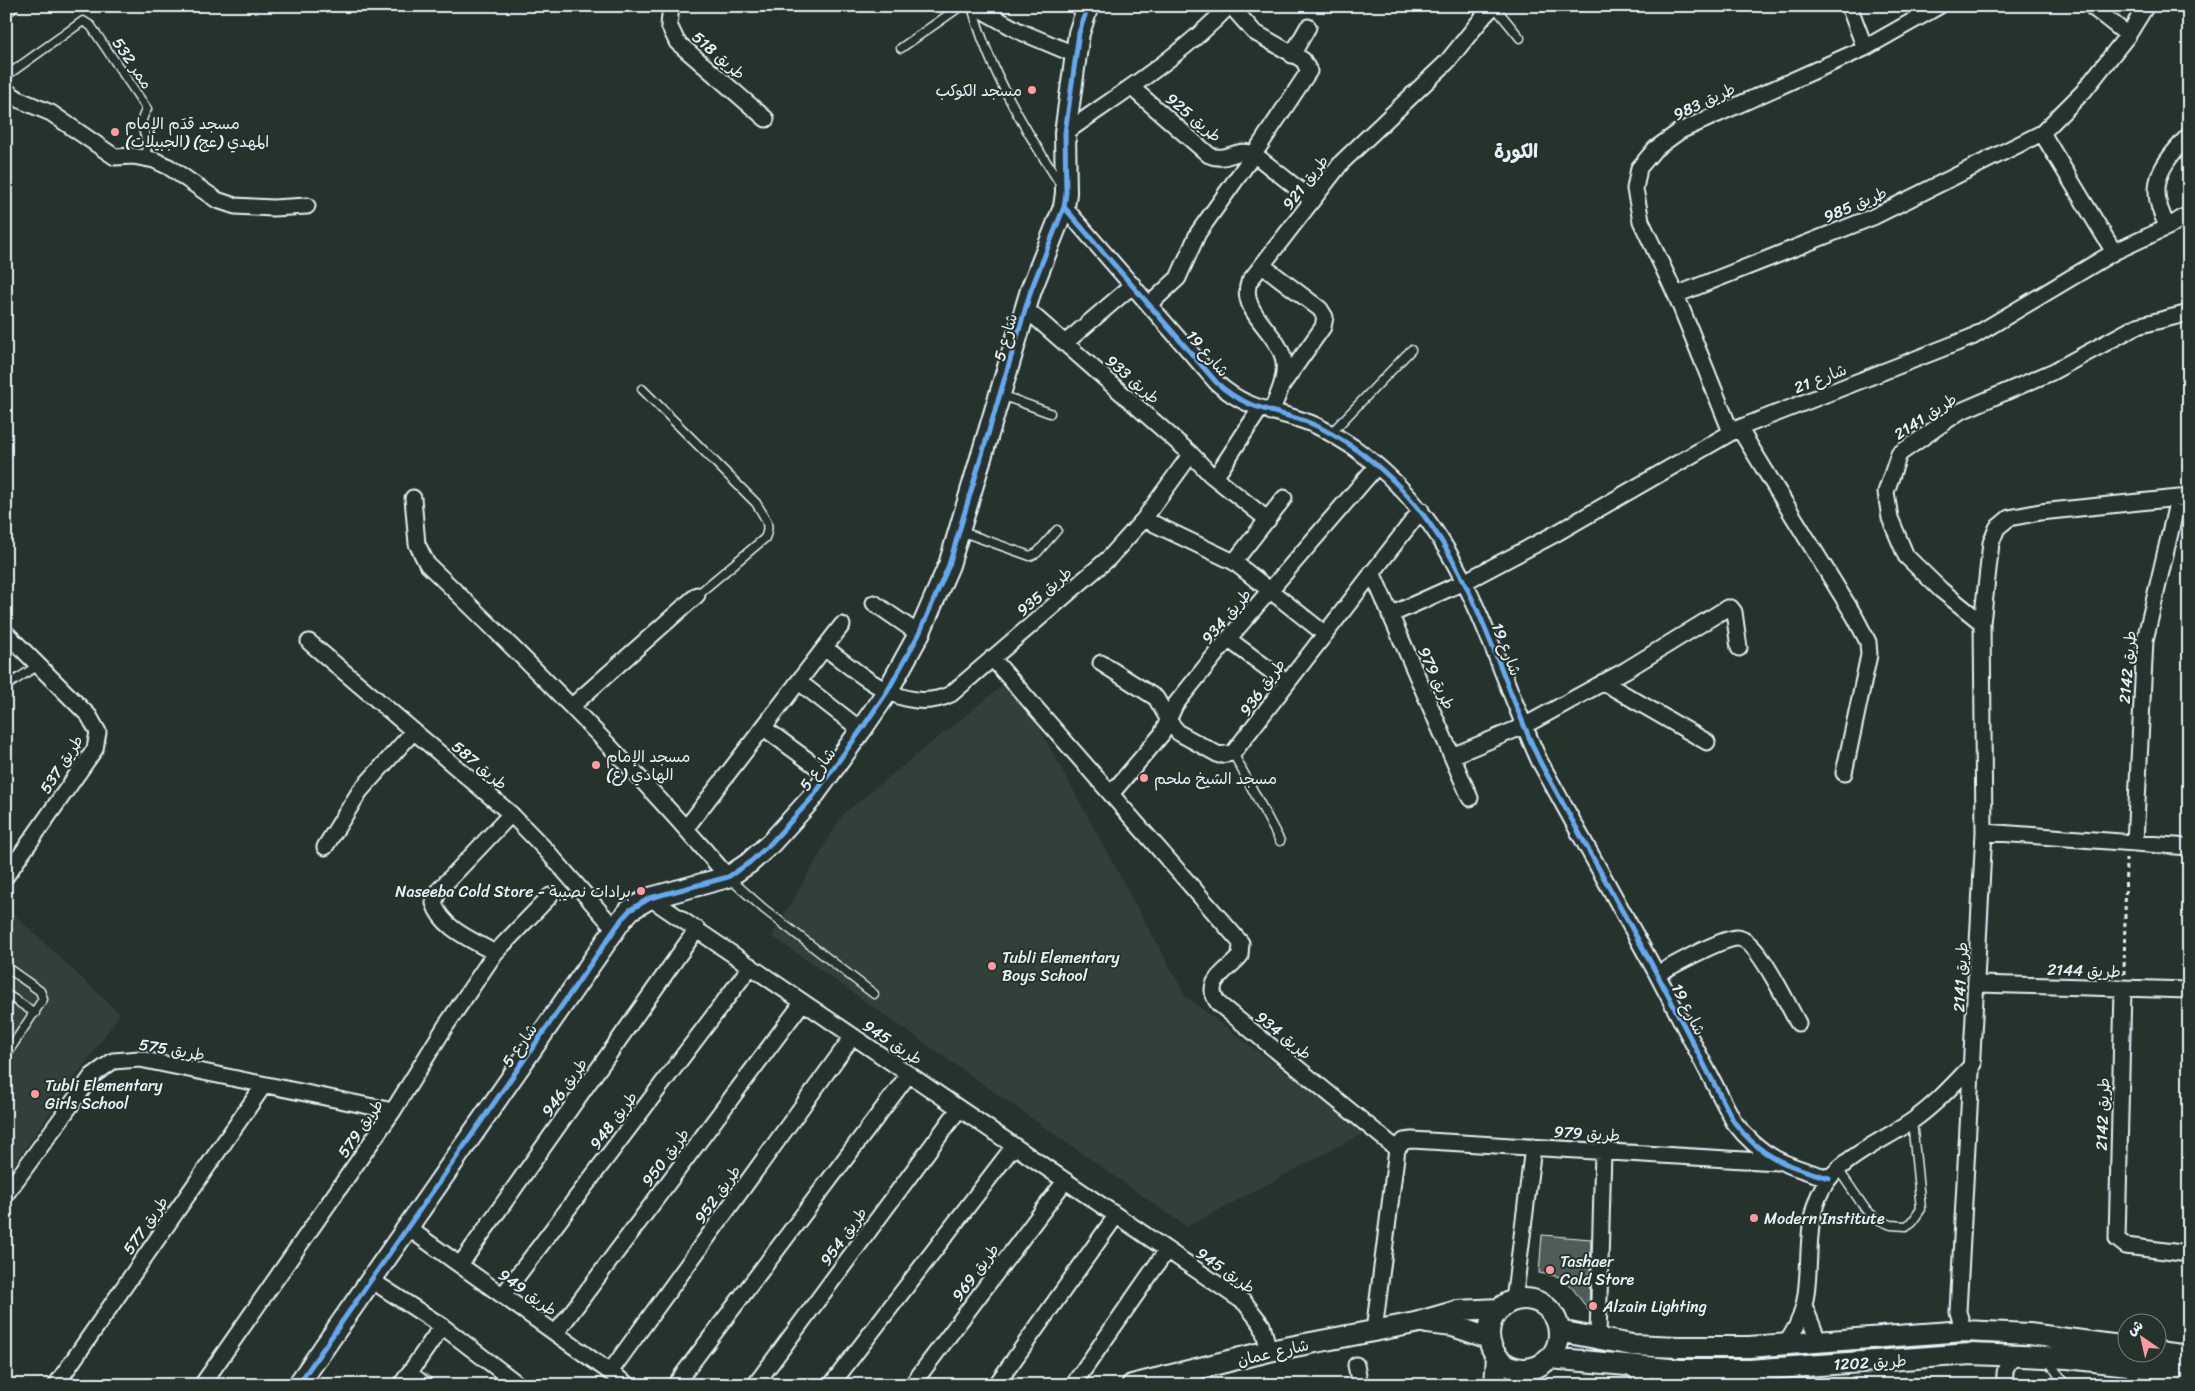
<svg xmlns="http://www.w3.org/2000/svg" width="2195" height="1391" viewBox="0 0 2195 1391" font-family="Sriracha,'Playpen Sans Arabic',sans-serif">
	<rect width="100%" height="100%" fill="#26332d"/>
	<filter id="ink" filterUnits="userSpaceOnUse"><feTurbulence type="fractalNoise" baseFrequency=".02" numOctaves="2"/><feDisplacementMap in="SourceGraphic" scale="10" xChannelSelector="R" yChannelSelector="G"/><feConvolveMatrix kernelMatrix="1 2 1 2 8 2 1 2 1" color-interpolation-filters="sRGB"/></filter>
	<g filter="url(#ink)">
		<path fill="#333f3a" d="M1012,678L1186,997L1365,1132L1187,1227L772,936L843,814Z
			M6,907L120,1014L6,1175Z"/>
		<path fill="#505c59" stroke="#e8f1f8" d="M1542,1235L1591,1239L1589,1311L1573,1289L1561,1277L1539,1273Z"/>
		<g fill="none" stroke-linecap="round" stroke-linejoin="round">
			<g stroke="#e8f1f8" stroke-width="11">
				<path id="service" d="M972,6C989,70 1025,130 1061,185
					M1494,6L1520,38
					M901,48L961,6
					M6,76L83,21L91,26L147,109C136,126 146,129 147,145C147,149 145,154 145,158
					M642,389L756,503C763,515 772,524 765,538L697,595
					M1001,395L1050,413
					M1331,433L1411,350
					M960,531L1030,556L1037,553L1057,530
					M6,686L37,666
					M1233,753L1280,841
					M729,878L764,909L874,994
					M6,967L40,991L43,999L6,1055
					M6,994L35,1013
					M1838,1169L1866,1210L1877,1219L1891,1225L1906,1226L1912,1222L1921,1209L1912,1121
					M2049,1361L2065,1385
					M2122,1385L2142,1369"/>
			</g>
			<g stroke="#e8f1f8" stroke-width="19">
				<path id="minor" d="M671,6L669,25L677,42L766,119
					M974,6L1019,31L1076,55
					M1849,6L1865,48
					M2091,6L2128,35
					M6,9L10,6
					M1292,55L1308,27
					M1131,87L1209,155C1226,163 1237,147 1254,154L1312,200
					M6,91L20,100L51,113L115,157L133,156L154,160L169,167L217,200L235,206L273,208L307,206
					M1065,133C1121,93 1181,56 1229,6
					M2042,133L2114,252
					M1064,207L1217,383C1248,411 1273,409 1310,423C1325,429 1339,438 1353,447C1465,525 1486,646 1540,762L1657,974L1734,1122C1761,1158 1787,1166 1829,1178
					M2168,227C2145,186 2160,166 2189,135
					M1262,265L1320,309L1325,317L1323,327L1282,385
					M1676,295L1873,217L2042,133L2083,92L2128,35L2146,6
					M1150,304L1178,278L1198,233L1254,154L1309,71L1303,60L1254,32L1231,6
					M1026,309L1191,454L1210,474L1268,520
					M1065,343L1133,285
					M1271,412C1278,395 1288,376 1283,357C1276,331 1239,311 1249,282L1342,162L1447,62L1484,16L1494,6
					M1739,428L1855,617L1868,642L1869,655L1844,773
					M1731,432L1676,295L1641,221L1635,189L1639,168L1655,149L1680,131L1865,48L1939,6
					M1215,478L1260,409
					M413,498L417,544L427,564C531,664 634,767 728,877
					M1144,519L1234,562L1325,634
					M1234,562L1284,498
					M1372,572L1470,798
					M874,603L919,634
					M1390,615L1466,581L1555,534L1739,428L1972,337L2114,252L2168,227L2189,214
					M1982,623L1941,590L1906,556L1890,518L1886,492L1899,454L1959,412L2052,372L2137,326L2189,313
					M6,633L89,716L98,732L95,749L6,876
					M1228,639L1286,682
					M309,642L511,814L546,850L615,929
					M825,648C861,674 904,717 951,694L1109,558L1144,519L1191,454
					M992,658L1241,943L1240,956C1228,971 1201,982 1219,1004L1397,1149
					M1101,663L1156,698L1171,724L1179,733L1219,755L1233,753L1421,510
					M799,682L861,730
					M1603,682L1707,742
					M572,706L697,595
					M764,728L828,775
					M1452,756L1524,726L1626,670L1727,608H1731L1734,612L1739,648
					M1111,794L1162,734L1175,705L1228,639L1376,467
					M686,828L842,625
					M1984,832L2189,847
					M2135,843L2145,640L2178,499
					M325,847L360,791L413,732
					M650,898L1245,1303L1262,1325L1269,1351
					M495,953C473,940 442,929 434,903L439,890L511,814
					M1657,974C1675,965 1719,939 1737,938C1757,937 1788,1006 1798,1023
					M1978,984L2189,990
					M2123,989L2117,1239L2126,1246L2189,1254
					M1397,1149L1404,1141L1412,1140L1777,1162
					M6,1194L92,1076L113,1061L140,1059L393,1111
					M408,1228L628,1385
					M460,1265L697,929
					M371,1280L442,1326L519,1385
					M503,1295L751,966
					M1514,1301L1533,1147
					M1805,1308L1819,1343
					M1374,1331L1397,1149
					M1964,1331L1958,1312L1984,832L1982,623L1991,543L1997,528L2009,518L2040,512L2189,497
					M556,1333L803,1002
					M1598,1337L1603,1151
					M1784,1345C1824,1300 1796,1239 1822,1189C1838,1159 1885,1140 1912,1121C1935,1105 1954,1084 1973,1064
					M1356,1365L1360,1385
					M1632,1365L1646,1385
					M1192,1371L1195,1385
					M610,1372L853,1036
					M409,1373L425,1385
					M56,1385L264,1085
					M202,1385L393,1111L445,1027L495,953L550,896
					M401,1385L442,1326
					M675,1385L909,1074
					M755,1385L959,1109
					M831,1385L1014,1146
					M912,1385L1065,1181
					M996,1385L1116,1216
					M1073,1385L1167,1250
					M1668,1385L1680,1370
					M2006,1385C2003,1372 2005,1363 2017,1356"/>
			</g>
			<g stroke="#e8f1f8" stroke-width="24">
				<path id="tertiary" d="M1489 1334a35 35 0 1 1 70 0a35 35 0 1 1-70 0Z
					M1427,1323L1453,1326L1489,1338
					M1559,1331L1632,1345L1678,1347H1749L1964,1331L2029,1334L2128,1347
					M2158,1352L2189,1356
					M1550,1358L1680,1370H1750L1971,1354L2068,1358L2189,1372
					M298,1385L622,919L630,910L650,898L728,877L749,863L771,843L811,799L861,730L887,692L919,634L949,565L1031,290L1064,207L1066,193L1065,133L1079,33L1088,6
					M1132,1385L1269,1351L1415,1323L1457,1311L1500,1309
					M1495,1385L1497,1356"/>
			</g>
			<path stroke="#e8f1f8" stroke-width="3" stroke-dasharray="4 4" stroke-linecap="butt" d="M2124,974L2126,858"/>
			<use href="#service" stroke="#26332d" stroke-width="8"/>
			<use href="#minor" stroke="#26332d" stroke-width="15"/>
			<use href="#tertiary" stroke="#26332d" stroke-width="20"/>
			<g stroke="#26332d" stroke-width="8">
				<path id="cycleway" d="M1064,207L1217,383C1248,411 1273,409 1310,423C1325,429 1339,438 1353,447C1465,525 1486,646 1540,762L1657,974L1734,1122C1761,1158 1787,1166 1829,1178
					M298,1385L622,919L630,910L650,898L728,877L749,863L771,843L811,799L861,730L887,692L919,634L949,565L1031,290L1064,207L1066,193L1065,133L1079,33L1088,6"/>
			</g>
			<use href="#cycleway" stroke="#66a8f1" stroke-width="5"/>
		</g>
	</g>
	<g fill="#ff9aa2" stroke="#26332d" stroke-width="2">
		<circle cx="1032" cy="90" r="5"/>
		<circle cx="115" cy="132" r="5"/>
		<circle cx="596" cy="765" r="5"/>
		<circle cx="1144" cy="778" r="5"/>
		<circle cx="641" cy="891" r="5"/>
		<circle cx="992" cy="966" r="5"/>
		<circle cx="35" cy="1094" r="5"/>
		<circle cx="1754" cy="1218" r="5"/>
		<circle cx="1550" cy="1270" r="5"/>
		<circle cx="1593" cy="1306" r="5"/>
	</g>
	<g text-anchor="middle" stroke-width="4" stroke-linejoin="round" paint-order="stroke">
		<g font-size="16" fill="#e8f1f8" stroke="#26332d">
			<text transform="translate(719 55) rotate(41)" y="6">طريق 518</text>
			<text transform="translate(133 63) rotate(56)" y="6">ممر 532</text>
			<text transform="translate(1704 101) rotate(-25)" y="6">طريق 983</text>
			<text transform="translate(1194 117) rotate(40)" y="6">طريق 925</text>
			<text transform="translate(1305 182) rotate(-52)" y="6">طريق 921</text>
			<text transform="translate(1855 204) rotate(-23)" y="6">طريق 985</text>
			<text transform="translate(1005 337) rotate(-74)" y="6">شارع 5</text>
			<text transform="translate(1208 353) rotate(49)" y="6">شارع 19</text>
			<text transform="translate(1820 378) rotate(-21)" y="6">شارع 21</text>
			<text transform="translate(1133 379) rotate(41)" y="6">طريق 933</text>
			<text transform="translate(1925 416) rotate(-33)" y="6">طريق 2141</text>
			<text transform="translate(1044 591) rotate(-40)" y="6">طريق 935</text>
			<text transform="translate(1226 616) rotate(-49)" y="6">طريق 934</text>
			<text transform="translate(1507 649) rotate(69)" y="6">شارع 19</text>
			<text transform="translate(2127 667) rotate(-85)" y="6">طريق 2142</text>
			<text transform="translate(1437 678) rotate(66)" y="6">طريق 979</text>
			<text transform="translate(1262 687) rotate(-54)" y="6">طريق 936</text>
			<text transform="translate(61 764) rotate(-57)" y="6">طريق 537</text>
			<text transform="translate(480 765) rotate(40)" y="6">طريق 587</text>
			<text transform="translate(817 769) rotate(-53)" y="6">شارع 5</text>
			<text transform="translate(2084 970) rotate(2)" y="6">طريق 2144</text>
			<text transform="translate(1960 977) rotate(-87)" y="6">طريق 2141</text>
			<text transform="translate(1689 1009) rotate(63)" y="6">شارع 19</text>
			<text transform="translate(1284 1035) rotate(39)" y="6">طريق 934</text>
			<text transform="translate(893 1042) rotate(34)" y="6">طريق 945</text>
			<text transform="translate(519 1045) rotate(-55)" y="6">شارع 5</text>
			<text transform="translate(172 1049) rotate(10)" y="6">طريق 575</text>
			<text transform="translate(564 1087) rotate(-55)" y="6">طريق 946</text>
			<text transform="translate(2102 1114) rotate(-88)" y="6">طريق 2142</text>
			<text transform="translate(613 1120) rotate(-53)" y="6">طريق 948</text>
			<text transform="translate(360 1128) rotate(-55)" y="6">طريق 579</text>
			<text transform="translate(1587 1133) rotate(4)" y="6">طريق 979</text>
			<text transform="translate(665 1157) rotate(-53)" y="6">طريق 950</text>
			<text transform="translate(717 1194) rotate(-54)" y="6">طريق 952</text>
			<text transform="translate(145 1225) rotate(-55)" y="6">طريق 577</text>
			<text transform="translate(843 1236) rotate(-54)" y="6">طريق 954</text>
			<text transform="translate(1226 1270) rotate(35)" y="6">طريق 945</text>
			<text transform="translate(975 1272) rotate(-53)" y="6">طريق 969</text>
			<text transform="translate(528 1292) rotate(36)" y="6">طريق 949</text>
			<text transform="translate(1273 1352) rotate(-13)" y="6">شارع عمان</text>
			<text transform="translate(1870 1362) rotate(-3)" y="6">طريق 1202</text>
		</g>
		<g font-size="16" fill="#e8f1f8" stroke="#26332d" text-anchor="start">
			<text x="1022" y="96" text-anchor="end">مسجد الكوكب</text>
			<text x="125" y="129">مسجد قدَم الإمام<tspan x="125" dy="18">المهدي (عج) (الجبيلات)</tspan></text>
			<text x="606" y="762">مسجد الإمام<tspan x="606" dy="18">الهادي (ع)</tspan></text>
			<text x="1154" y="784">مسجد الشيخ ملحم</text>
			<text x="631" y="897" text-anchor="end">Naseeba Cold Store - برادات نصيبة</text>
			<text x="1002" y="963">Tubli Elementary<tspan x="1002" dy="18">Boys School</tspan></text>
			<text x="45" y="1091">Tubli Elementary<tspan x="45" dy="18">Girls School</tspan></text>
			<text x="1764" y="1224">Modern Institute</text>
			<text x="1560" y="1267">Tashaer<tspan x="1560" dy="18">Cold Store</tspan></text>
			<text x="1603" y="1312">Alzain Lighting</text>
		</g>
		<g font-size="19" font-weight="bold" fill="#e8f1f8" stroke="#26332d">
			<text x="1516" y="158">الكورة</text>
		</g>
	</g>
	<rect width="2195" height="1391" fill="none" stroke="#26332d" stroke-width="25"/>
	<rect x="12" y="12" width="2170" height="1366" fill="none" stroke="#e8f1f8" stroke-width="2" filter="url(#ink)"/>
	<g transform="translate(2142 1338) rotate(326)"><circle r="24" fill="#26332d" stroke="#747f7e"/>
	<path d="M0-4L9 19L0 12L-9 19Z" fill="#ff9aa2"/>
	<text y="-8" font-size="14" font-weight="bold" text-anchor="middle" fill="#e8f1f8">ش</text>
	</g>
</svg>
